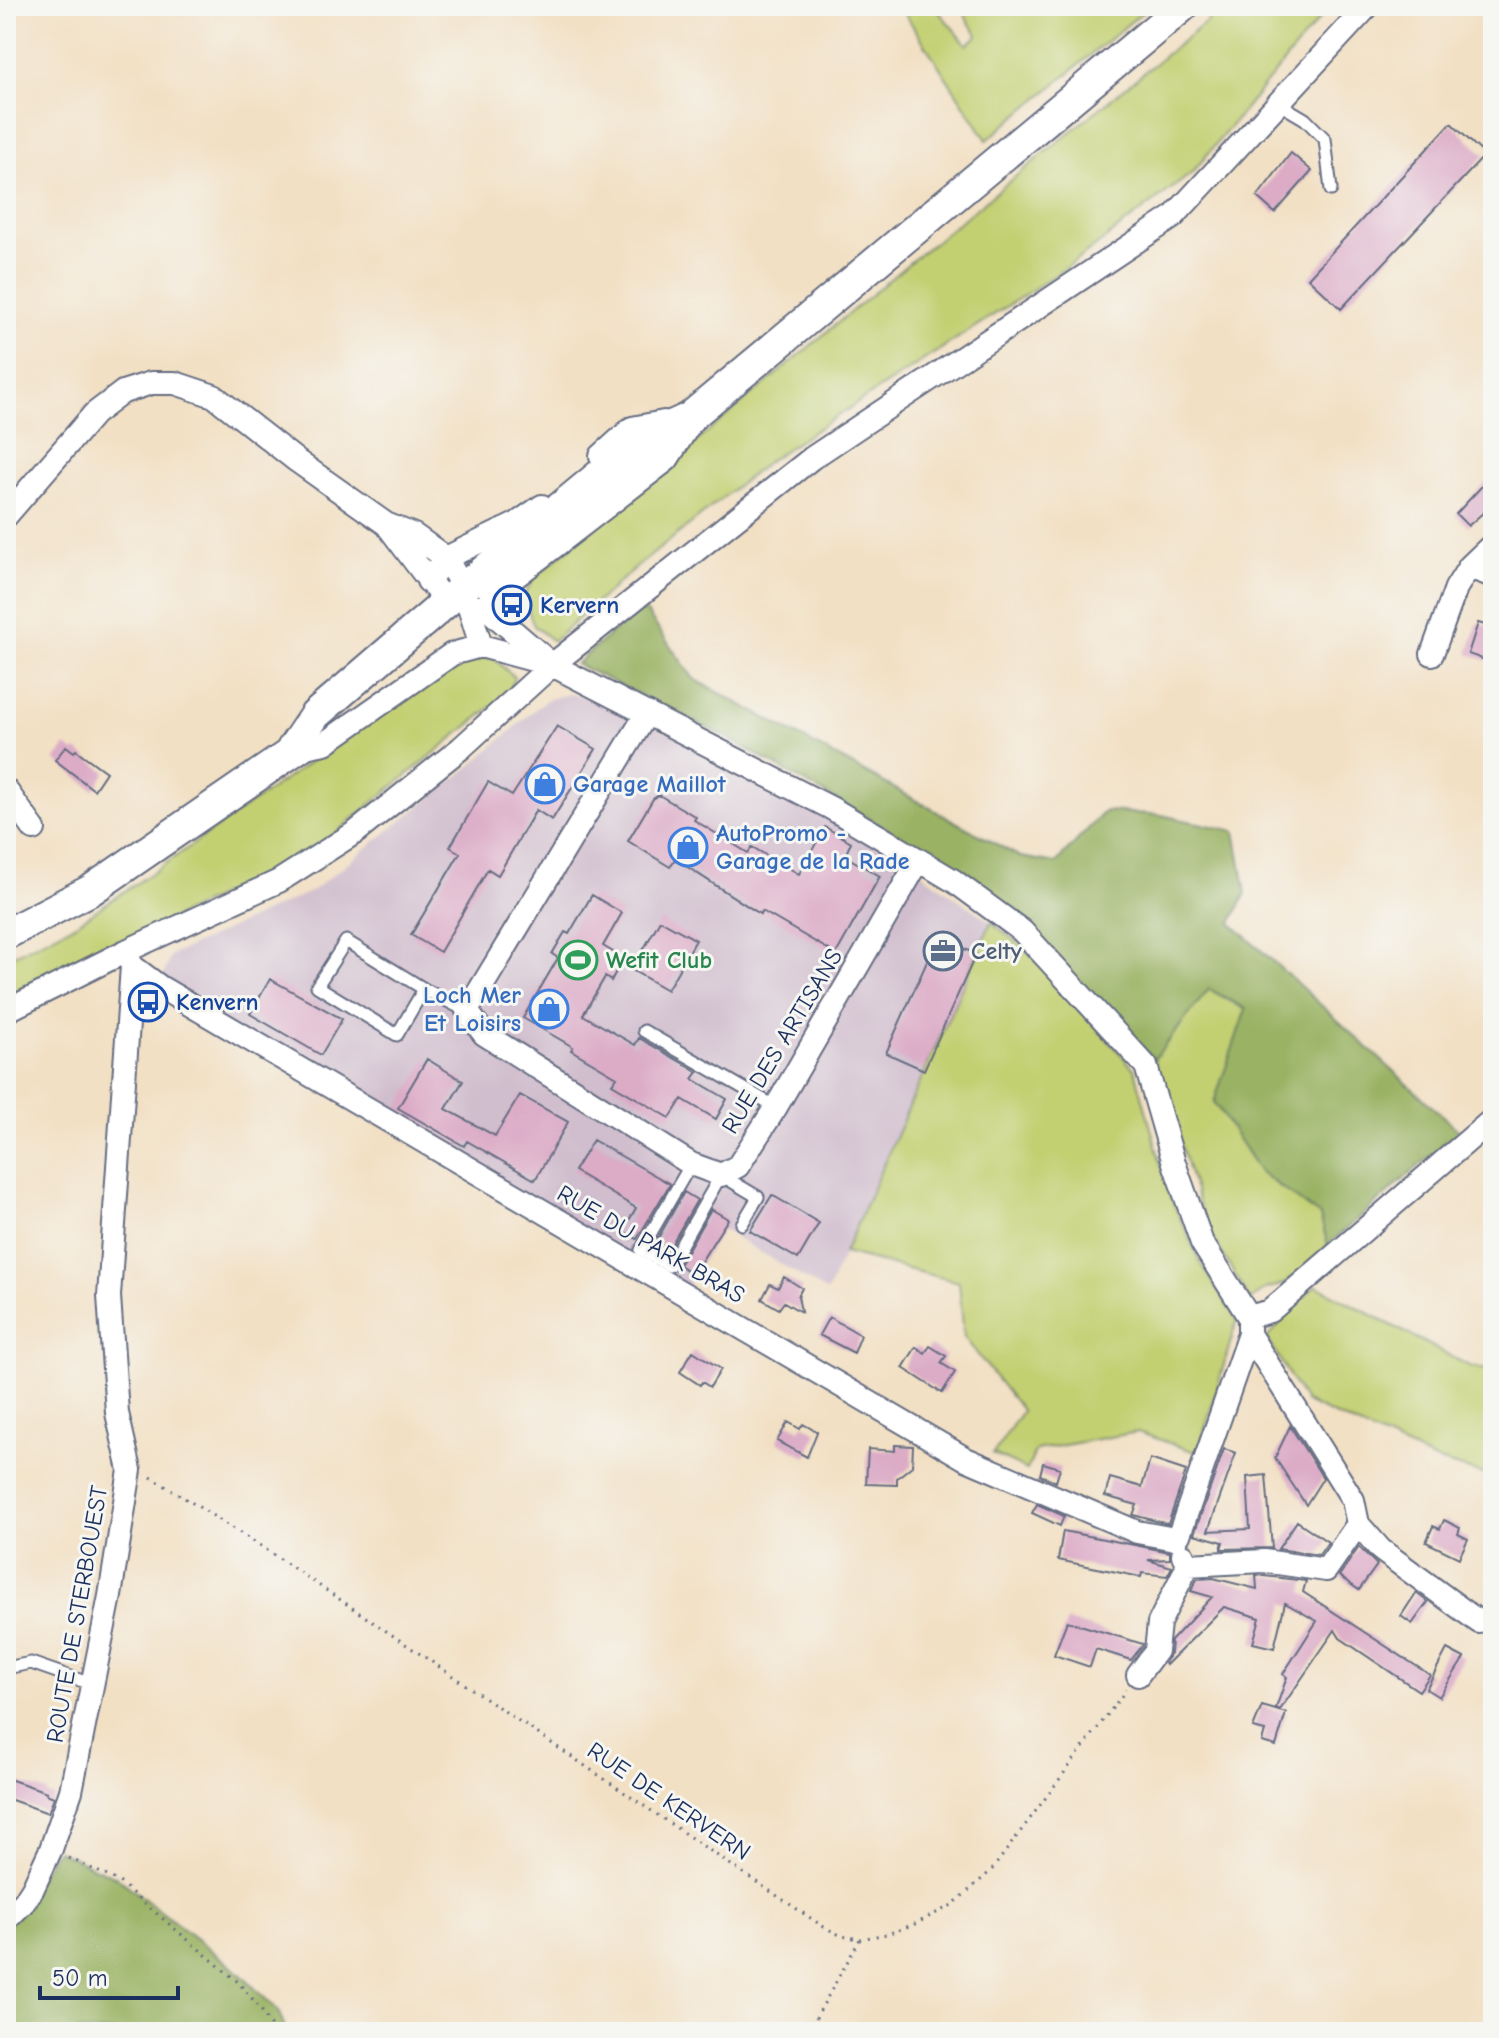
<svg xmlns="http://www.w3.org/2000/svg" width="1499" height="2038" viewBox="0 0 1499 2038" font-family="'Comic Neue',sans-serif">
	<rect width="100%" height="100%" fill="#f6f6f2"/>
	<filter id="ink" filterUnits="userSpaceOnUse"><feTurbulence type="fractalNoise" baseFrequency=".0125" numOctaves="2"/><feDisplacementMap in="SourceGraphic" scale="16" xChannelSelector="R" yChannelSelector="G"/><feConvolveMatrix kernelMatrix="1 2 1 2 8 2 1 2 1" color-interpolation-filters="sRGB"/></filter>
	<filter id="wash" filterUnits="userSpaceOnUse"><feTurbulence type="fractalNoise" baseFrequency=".006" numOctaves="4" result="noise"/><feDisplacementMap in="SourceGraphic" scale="32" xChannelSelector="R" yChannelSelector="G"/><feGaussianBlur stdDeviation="1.8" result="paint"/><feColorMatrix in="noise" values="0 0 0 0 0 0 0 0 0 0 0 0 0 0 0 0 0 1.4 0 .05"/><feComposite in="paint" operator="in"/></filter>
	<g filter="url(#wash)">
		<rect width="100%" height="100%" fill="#f2e0c4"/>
		<path fill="#d0bdcd" d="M569,694L587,697L691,743L883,846L991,922L827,1292L722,1229L683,1292L160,987L170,956L312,891L472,765L546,700Z"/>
		<path fill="#c3d072" stroke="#6f8068" stroke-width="2" d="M900,6H934L967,45L978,35L967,20L963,6H1150L987,140Z
			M1226,6H1330L1192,173L1069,266L771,459L633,570L553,641L534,626L523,597L535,577L915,258Z
			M476,657L493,658L514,677L511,688L506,695L317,848L6,1000V959L74,925L155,871L446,666Z
			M991,922L1029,952L1135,1070L1169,1194L1200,1262L1237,1320L1198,1453L1138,1432L1036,1450L1027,1470L993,1454L1022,1411L964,1337L959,1282L844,1253Z
			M1209,989L1246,1010L1260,1172L1320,1216L1328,1245L1287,1283L1266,1289L1250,1300L1206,1226L1154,1059Z
			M1315,1285L1469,1366L1493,1371V1477L1435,1460L1305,1402L1267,1338Z"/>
		<path fill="#9ab264" stroke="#5a7061" stroke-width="2" d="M642,606L694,679L1020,857L1056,863L1105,811L1161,815L1235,831L1246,893L1231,923L1459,1131L1328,1245L1320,1216L1260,1172L1214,1102L1246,1009L1209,989L1154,1059L922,849L722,735L576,664Z
			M57,1850L118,1878L235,1969L278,2011L287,2032H6V1926Z"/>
		<g id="blocks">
			<path fill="#dcacc7" d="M1451,123L1485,155L1341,309L1308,278Z
				M1291,153L1312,171L1275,213L1257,197Z
				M1493,474V504L1468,526L1456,514Z
				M1478,623L1493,627V645L1488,661L1468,654Z
				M557,726L596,749L552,820L536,810L498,875L488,869L440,952L411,935L460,853L450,847L488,782L512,796Z
				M66,746L74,752L76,750L106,772L94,790L55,760Z
				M659,795L696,817L694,820L748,853L752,847L799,874L825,827L851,842L845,856L880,876L836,954L762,911L760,914L675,859L670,867L628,841L653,799Z
				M592,895L622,913L603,946L623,958L611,981L605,977L583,1015L635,1045L639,1038L698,1072L693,1079L727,1099L716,1119L682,1099L670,1118L612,1084L617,1077L571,1050L573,1047L523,1018L558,958L552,954L565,932L569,934Z
				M660,920L696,940L667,990L632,970Z
				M938,937L976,954L924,1070L886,1053Z
				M270,979L342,1019L321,1055L250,1014Z
				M427,1059L463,1081L446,1109L495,1136L520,1095L568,1122L535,1180L467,1141L464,1146L398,1108Z
				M593,1140L670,1184L637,1239L623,1231L636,1208L574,1171Z
				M684,1192L697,1200L666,1254L653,1247Z
				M772,1195L819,1223L798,1259L750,1231Z
				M711,1209L728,1219L693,1274L679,1265Z
				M784,1277L802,1288L798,1296L801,1312L784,1302L779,1309L762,1299L770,1284L778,1288Z
				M829,1317L861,1335L854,1353L819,1335Z
				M930,1346L946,1356L941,1363L955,1372L942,1393L903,1368L916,1347L925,1353Z
				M693,1351L721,1369L710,1387L702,1382L700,1385L680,1372Z
				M788,1422L800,1429L803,1424L817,1432L807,1457L777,1441Z
				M1290,1426L1323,1478L1306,1505L1275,1458Z
				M895,1445L913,1446L912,1466L897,1478V1485L866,1484L868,1449L895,1451Z
				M1224,1449L1236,1453L1208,1531L1250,1529L1247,1477L1266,1475L1272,1548L1221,1549L1223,1542L1194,1534Z
				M1150,1459L1186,1471L1168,1524L1133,1515L1137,1505L1105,1496L1110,1478L1142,1487Z
				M1043,1463L1060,1468L1056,1482L1040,1475Z
				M1037,1504L1064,1516L1060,1526L1032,1513Z
				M1444,1520L1460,1528L1458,1534L1468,1539L1459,1558L1426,1542L1433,1526L1440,1529Z
				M1297,1521L1328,1542L1319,1555L1278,1549Z
				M1063,1531L1170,1552V1559L1148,1560L1172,1567L1167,1576L1142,1573L1141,1577L1058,1560Z
				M1359,1547L1377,1565L1359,1590L1339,1576Z
				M1256,1575L1306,1581L1303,1592L1430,1675L1419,1691L1340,1638L1335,1630L1280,1710L1276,1708L1287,1677L1283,1674L1317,1621L1285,1603L1274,1648L1253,1643L1260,1618L1224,1607L1166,1665L1165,1663L1170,1653L1171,1641L1212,1597L1191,1591L1197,1579L1213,1578L1257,1589Z
				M1416,1593L1428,1602L1412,1624L1401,1616Z
				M1067,1621L1143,1644L1142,1646L1131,1660L1096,1649L1090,1667L1054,1655Z
				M1447,1649L1464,1658L1439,1697L1426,1689Z
				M1262,1706L1286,1713L1276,1746L1262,1742L1265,1731L1253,1728Z
				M6,1778L47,1792L46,1794L54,1797L48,1813L6,1798Z"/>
		</g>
	</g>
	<g filter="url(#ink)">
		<use href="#blocks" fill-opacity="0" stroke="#666d82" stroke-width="2"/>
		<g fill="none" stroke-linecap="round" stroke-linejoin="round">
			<g stroke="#666d82" stroke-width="15">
				<path id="lane" d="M1278,103L1305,119L1325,139L1331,190
					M424,989L397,1035L317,986L346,941L424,989L467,1011
					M644,1031L776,1107
					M691,1164L641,1250L669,1266L721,1175L758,1197L742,1224
					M6,1668L31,1663L91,1684"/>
			</g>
			<g stroke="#666d82" stroke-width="26">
				<path id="street" d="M601,456L632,428L664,422
					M6,516L94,414L123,392L151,383H175L214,396L297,461L386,524L414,535L446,558L463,588V600
					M387,525L440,595L463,600L469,607L481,646
					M1469,567L1493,576
					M428,581L446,558L516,524L542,506
					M469,607H485L548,661
					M1432,654L1456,588L1469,567L1493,544
					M647,713L467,1011L484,1034L691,1164L721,1175L738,1166L776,1107L919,860
					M295,749L325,743L452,654L481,646L552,665L831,808L919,860L954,881L1022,931L1146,1066L1174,1163L1202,1243L1249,1317L1270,1311L1493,1119
					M6,790L34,829
					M126,951L132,966L160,987L966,1459L1137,1532L1175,1539L1179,1535L1249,1334V1317
					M6,1011L126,951L279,881L356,832L461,748L552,665L812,458L1173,217L1368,6
					M1249,1334L1353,1500L1358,1524L1381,1550L1479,1622
					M1188,1565L1264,1561L1326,1570L1358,1524
					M1138,1675L1156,1651L1159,1623L1188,1565L1183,1555
					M6,1920L24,1902L33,1888L51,1849L71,1791L110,1596L130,1470L117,1413L109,1296L132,966"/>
			</g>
			<g stroke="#666d82" stroke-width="34">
				<path id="secondary" d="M493,589L664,457L689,418
					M292,749L315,715L451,598L643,439L689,418L1183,6
					M6,934L91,890L308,741"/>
			</g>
			<path stroke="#666d82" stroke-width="3" stroke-dasharray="2 6" stroke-linecap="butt" d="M151,1477L261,1546L740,1871L824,1927L842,1936L860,1939L887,1934L915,1924L952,1905L991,1871L1126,1690
				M69,1858L118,1881L238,1982L260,2008L274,2032
				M808,2032L860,1939"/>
			<use href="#lane" stroke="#fff" stroke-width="11"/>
			<use href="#street" stroke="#fff" stroke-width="22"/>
			<use href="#secondary" stroke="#fff" stroke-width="30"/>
		</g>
	</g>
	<defs>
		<g id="bus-ring" transform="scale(2)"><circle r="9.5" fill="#f6f6f2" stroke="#1a4fb4" stroke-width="1.5"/><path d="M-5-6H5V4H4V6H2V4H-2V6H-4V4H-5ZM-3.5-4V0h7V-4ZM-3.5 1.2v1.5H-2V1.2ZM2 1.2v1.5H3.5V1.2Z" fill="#1a4fb4"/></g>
		<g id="shop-ring" transform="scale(2)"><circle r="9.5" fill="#f6f6f2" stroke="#3f7fe0" stroke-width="1.5"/><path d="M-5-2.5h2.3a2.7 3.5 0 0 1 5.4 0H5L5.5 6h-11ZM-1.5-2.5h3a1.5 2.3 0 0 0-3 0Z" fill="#3f7fe0"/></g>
		<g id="office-ring" transform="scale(2)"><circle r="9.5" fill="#f6f6f2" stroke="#5c6f8a" stroke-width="1.5"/><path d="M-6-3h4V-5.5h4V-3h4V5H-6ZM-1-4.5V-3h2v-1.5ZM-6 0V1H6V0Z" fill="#5c6f8a"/></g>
		<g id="stadium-ring" transform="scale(2)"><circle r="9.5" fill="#f6f6f2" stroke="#2e9e5b" stroke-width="1.5"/><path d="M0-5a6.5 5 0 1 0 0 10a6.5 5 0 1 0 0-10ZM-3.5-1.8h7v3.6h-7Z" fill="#2e9e5b"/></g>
	</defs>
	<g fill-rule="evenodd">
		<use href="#bus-ring" x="512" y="605"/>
		<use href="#shop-ring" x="545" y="784"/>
		<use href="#shop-ring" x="688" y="847"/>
		<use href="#office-ring" x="943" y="951"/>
		<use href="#stadium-ring" x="578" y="960"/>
		<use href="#bus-ring" x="148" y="1002"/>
		<use href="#shop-ring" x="549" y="1009"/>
	</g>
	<g text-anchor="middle" stroke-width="6" stroke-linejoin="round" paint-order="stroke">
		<g font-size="24" font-weight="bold" fill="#164399" stroke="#f6f6f2" text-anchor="start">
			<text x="540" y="613">Kervern</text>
			<text x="176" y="1010">Kenvern</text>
		</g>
		<g font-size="24" font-weight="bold" fill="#366cbe" stroke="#f6f6f2" text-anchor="start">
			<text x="573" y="792">Garage Maillot</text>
			<text x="716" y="841">AutoPromo -<tspan x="716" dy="28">Garage de la Rade</tspan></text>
			<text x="521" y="1003" text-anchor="end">Loch Mer<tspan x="521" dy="28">Et Loisirs</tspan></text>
		</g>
		<g font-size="24" font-weight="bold" fill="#4e5e75" stroke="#f6f6f2" text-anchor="start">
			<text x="971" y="959">Celty</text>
		</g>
		<g font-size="24" font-weight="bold" fill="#27864d" stroke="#f6f6f2" text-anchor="start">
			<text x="606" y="968">Wefit Club</text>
		</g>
		<g font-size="24" fill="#1b2f5e" stroke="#f6f6f2">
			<text transform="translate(782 1041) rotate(-59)" y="8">RUE DES ARTISANS</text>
			<text transform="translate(651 1244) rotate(30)" y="8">RUE DU PARK BRAS</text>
			<text transform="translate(77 1614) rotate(-80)" y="8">ROUTE DE STERBOUEST</text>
			<text transform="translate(669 1801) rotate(34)" y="8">RUE DE KERVERN</text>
		</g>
	</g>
	<rect width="1499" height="2038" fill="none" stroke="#f6f6f2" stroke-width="32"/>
	<path d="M40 1986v12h138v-12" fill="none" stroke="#1b2f5e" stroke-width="4"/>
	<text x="52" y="1986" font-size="24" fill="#1b2f5e" stroke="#f6f6f2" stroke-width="6" paint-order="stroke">50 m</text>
</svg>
